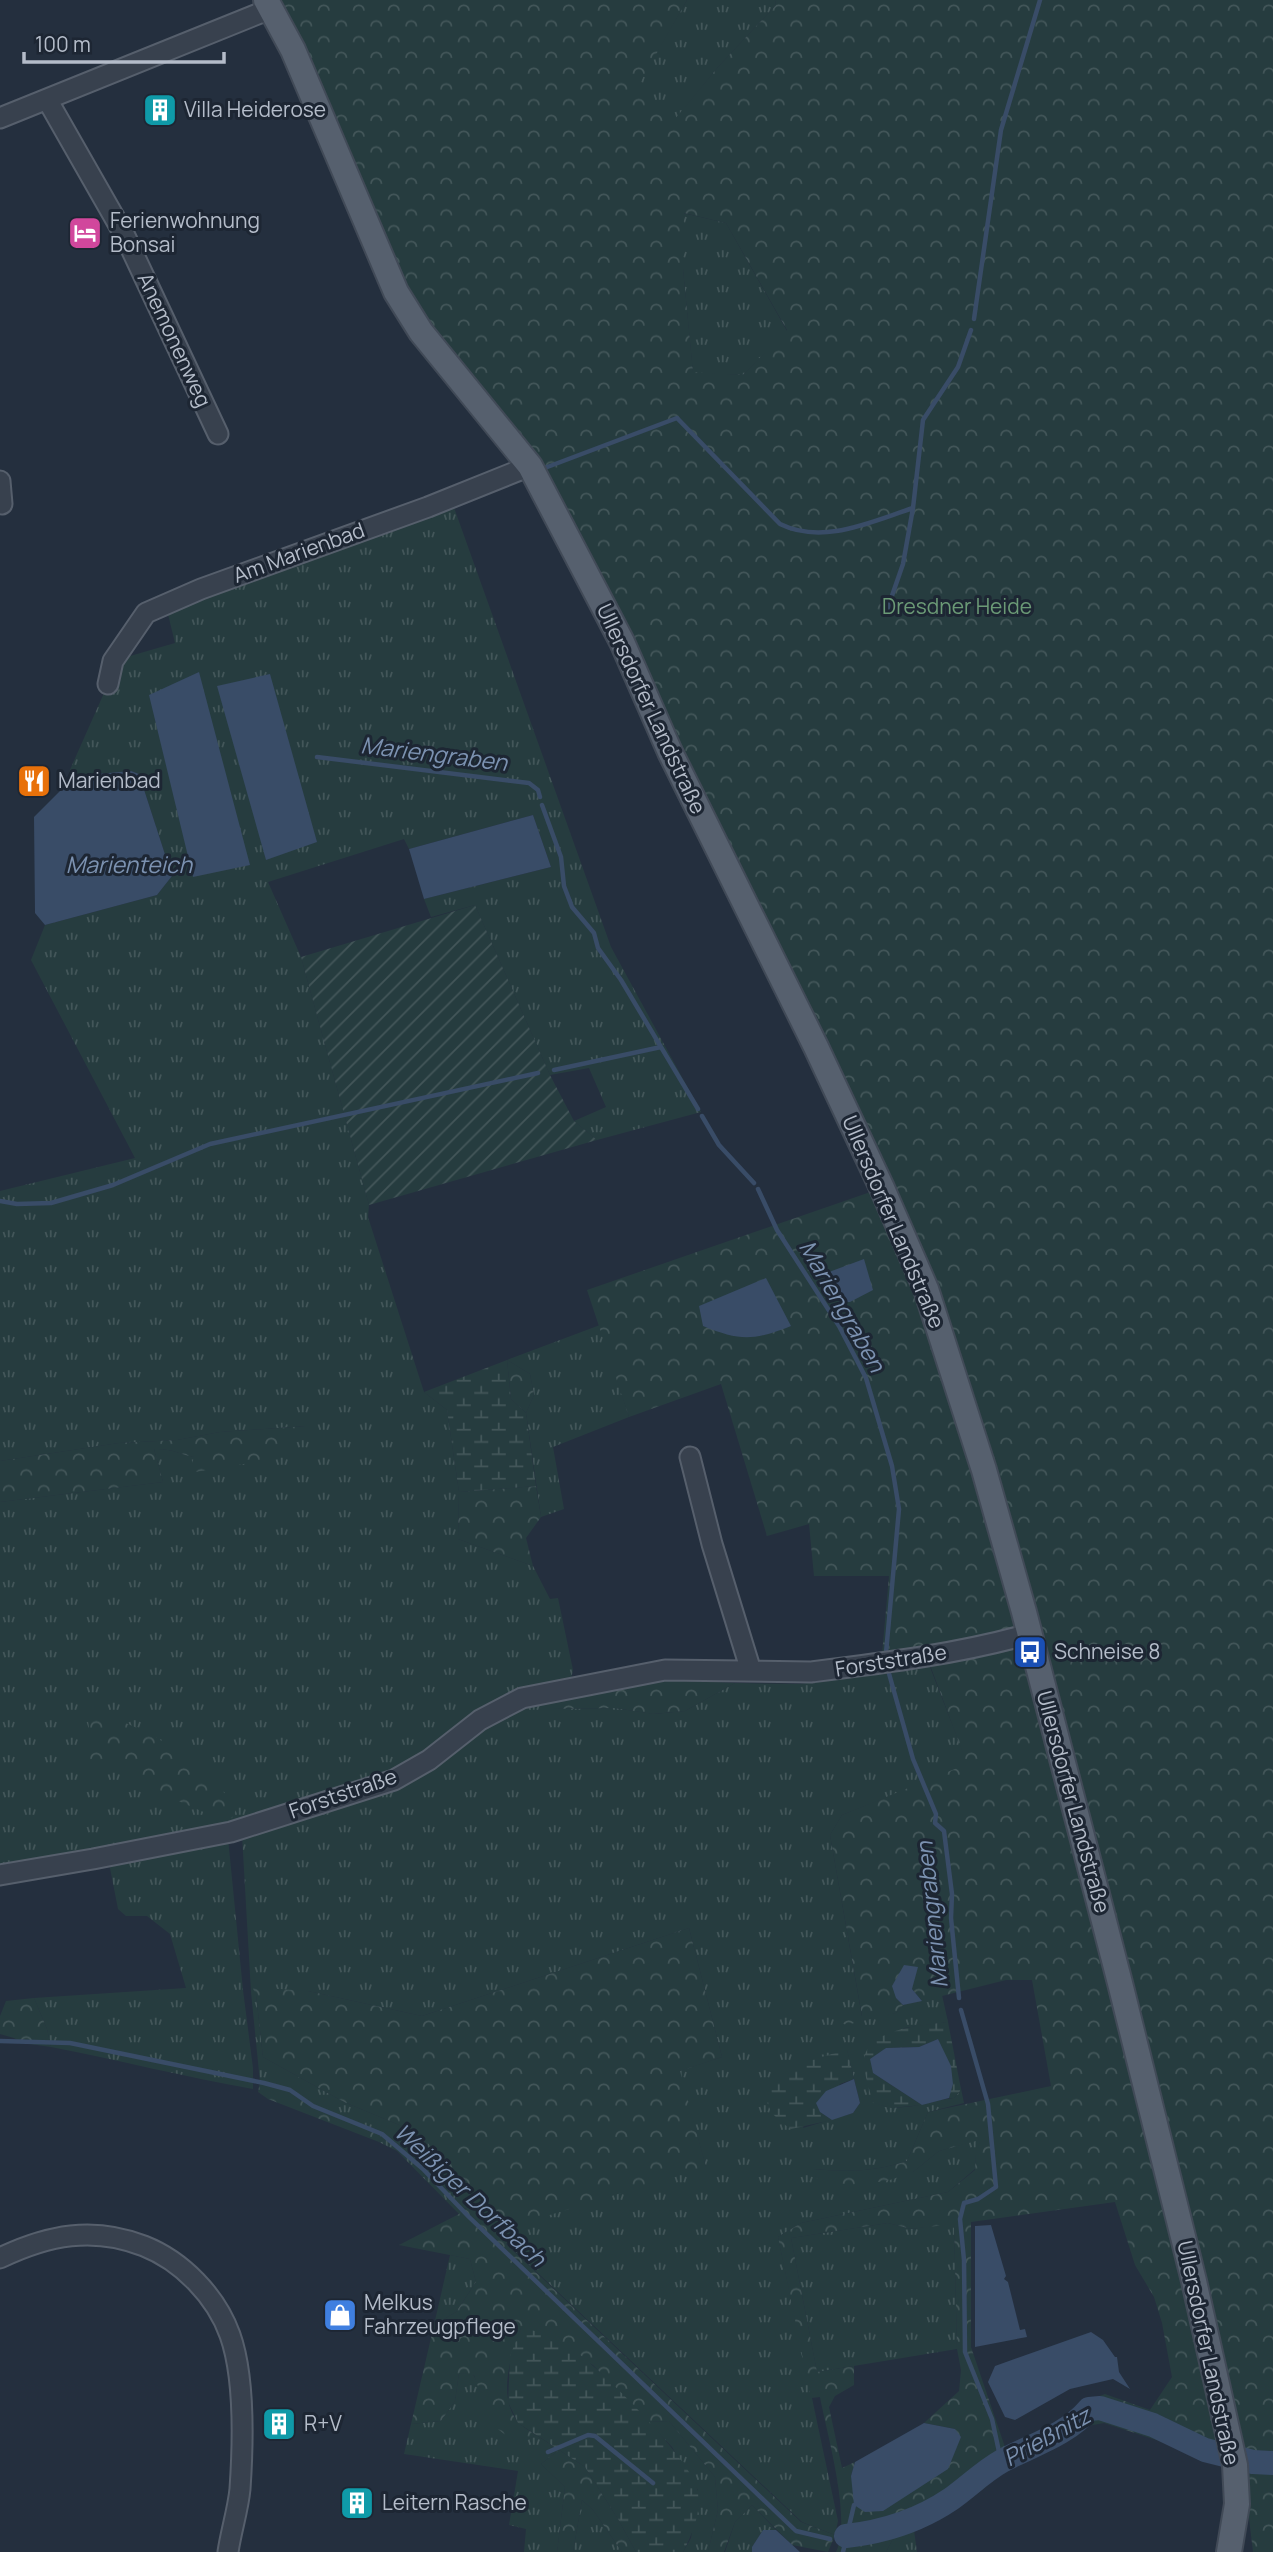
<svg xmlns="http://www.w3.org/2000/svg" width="1273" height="2552" viewBox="0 0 1273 2552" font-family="Manrope,sans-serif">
	<defs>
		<pattern id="grass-tufts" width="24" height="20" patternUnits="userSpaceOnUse" patternTransform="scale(1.75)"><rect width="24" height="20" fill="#263c3f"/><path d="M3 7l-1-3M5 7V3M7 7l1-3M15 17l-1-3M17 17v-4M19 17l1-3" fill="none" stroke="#435659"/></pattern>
		<pattern id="forest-crowns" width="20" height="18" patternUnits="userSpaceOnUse" patternTransform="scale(1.75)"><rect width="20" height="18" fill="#263c3f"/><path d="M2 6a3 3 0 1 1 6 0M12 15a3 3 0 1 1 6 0" fill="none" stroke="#435659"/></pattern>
		<pattern id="wetland-marsh" width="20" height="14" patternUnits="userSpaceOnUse" patternTransform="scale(1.75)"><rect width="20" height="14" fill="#263c3f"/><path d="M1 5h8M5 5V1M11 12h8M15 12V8" fill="none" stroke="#435659"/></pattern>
		<pattern id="garden-furrows" width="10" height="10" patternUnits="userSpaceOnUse" patternTransform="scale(1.75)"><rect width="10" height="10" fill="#263c3f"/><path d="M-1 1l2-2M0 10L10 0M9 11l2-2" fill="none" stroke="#435659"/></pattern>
	</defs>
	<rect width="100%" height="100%" fill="#242f3e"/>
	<path fill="url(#grass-tufts)" fill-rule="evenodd" d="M687,0H775L776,5L718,67L670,126L636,88Z
		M683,213L726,223L787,331L743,375L693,373L683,269Z
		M452,502L611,947L701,1112L597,1140L574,1121L606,1107L589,1068L550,1075L475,905L431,917L424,899L551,867L533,815L409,849L404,839L268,882L301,957L369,1205L368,1217L424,1392L447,1410L459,1492L458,1539L533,1566L550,1599L558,1598L573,1670L571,1679L391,1775L228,1826L0,1868V1502L163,1482L154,1449C172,1448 178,1454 195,1457L190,1472L306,1426L220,1432L177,1440L119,1443L0,1461V1191L135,1158L31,960L45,925L157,895L172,876L139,774L131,771L75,776L69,772L108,684L113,661L175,643L166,606Z
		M600,1325L629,1417L553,1447L564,1509L541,1517L526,1413L534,1395L530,1374L507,1360Z
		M928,1662L968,1765L842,1815L830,1835L862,2017L842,2022L896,2013L903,2005L942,1995L948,2022L904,2028L864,2062L873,2102C901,2115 926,2101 954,2098L960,2091V2084L964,2103L928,2112L907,2161C873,2172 849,2172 814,2169L816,2178L913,2172L939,2151L977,2140L975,2169L948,2192L801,2223L778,2237L838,2521L835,2535L802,2522L506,2243L471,2204L459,2214L397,2151L379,2142L381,2134L313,2106L290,2090L260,2082L251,1992L242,1835L402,1785L486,1725L524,1706L543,1702L551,1709L615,1708L654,1714L685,1711L735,1683L800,1684ZM689,1928L722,2057L679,2071L706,2167H447L421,2134L344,2102L263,2057L256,1994L308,1991L422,2016ZM847,2050L860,2103L853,2113L803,2128L830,2057Z
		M228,1838L243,1990L253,2068V2089C185,2077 118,2060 51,2047L47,2029L34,1998L186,1988L170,1934L147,1916H126L118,1909L110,1868L114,1861Z
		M888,2223L911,2229L954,2223L957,2349L817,2372L791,2238Z
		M450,2255L470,2259L476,2282L456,2312L434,2325Z
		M459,2373L473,2374L481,2390L519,2444L536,2435L559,2450L541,2464L565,2487L557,2552H524L526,2529L509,2525L518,2471L404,2454L411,2424L441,2421L455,2401Z
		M669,2421L715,2477L718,2510L708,2552H683L691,2538L698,2490L672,2447L648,2422Z
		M582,2500L593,2510L622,2552H573Z
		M752,2505L776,2530L763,2531L752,2547V2552H725L735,2522Z
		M912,2516L917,2552H886L897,2531Z"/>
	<path fill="url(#forest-crowns)" fill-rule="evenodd" d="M266,0H687L637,88L670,125L718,67L776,5L775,0H1273V2552H1253L1249,2518L1209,2347L1229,2442L1221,2461L1104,2423L1082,2427L1078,2404L1105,2394L1150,2410L1172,2377L1162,2323L1154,2297L1135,2265L1115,2202L971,2222V2347L1008,2456L912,2516L897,2531L886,2552H836C852,2519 827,2435 820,2397L811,2398L778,2237L801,2223L948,2192L975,2170L976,2141L939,2151L913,2172L887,2181L849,2185L816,2178L813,2169C849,2172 873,2172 907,2161L928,2112L1051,2086L1032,1980H1006L922,2001L912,1989L896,1998L903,2005L896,2013L846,2025L840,2022L862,2016L830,1835L842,1815L967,1764L927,1657L882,1654L889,1576H814L809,1524L767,1536L721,1384L629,1417L587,1290L882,1188L539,464L396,292ZM684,213L726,223L787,330L743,375L693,372L683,269ZM888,2223L911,2229L954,2224L957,2349L961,2370L959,2391L924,2423L955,2429L851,2476L855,2462L842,2468L829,2407L835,2396L854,2385V2366L817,2372L791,2238Z
		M507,1360L530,1374L534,1395L526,1413L511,1399Z
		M307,1426L305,1433L262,1461L189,1473L194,1457C179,1454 171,1448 154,1449L163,1482L0,1502V1461L119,1443L177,1440L220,1432Z
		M536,1486L541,1517L526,1538L533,1566L458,1539L459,1492Z
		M661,1679L735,1683L685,1711L653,1714L615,1708L550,1709L543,1702Z
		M100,1712L151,1734L188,1758L238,1806L232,1818L222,1820L162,1794L136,1770L115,1763L89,1776L82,1768L91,1744L88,1720Z
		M689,1928L722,2057L680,2071L706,2167L514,2226L447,2167L421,2134L344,2102L263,2057L256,1994L252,1987L308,1991L422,2016Z
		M34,1998L47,2029L51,2047L23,2043L14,2038L0,2034V2016L6,2001Z
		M260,2082L290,2090L313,2106L382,2134L379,2142L268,2099L258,2092Z
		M472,2204L509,2237L506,2244L801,2522L835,2535L828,2552L792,2545L752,2505L735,2522L724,2552H708L718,2510L715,2477L669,2421L648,2422L593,2365L521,2328C511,2355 497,2396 518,2422C522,2427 531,2431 536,2435L519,2445L491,2424L474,2375L459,2373L455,2401L441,2421L411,2424L434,2325L456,2312L476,2282L470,2259L399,2245L459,2214Z
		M559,2450L585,2467L618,2519L636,2552H622L593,2510L582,2500L573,2552H557L565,2487L541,2464Z"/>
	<path fill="url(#wetland-marsh)" d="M507,1360L511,1399L526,1413L536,1486L459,1492L447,1410L424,1392Z
		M948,2022L960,2084V2091L954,2098H949L938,2039L919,2047L886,2048L873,2073L922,2105L891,2108L873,2103C870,2090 863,2073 864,2060C867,2028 924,2025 948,2022Z
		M847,2049L854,2079L840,2084L820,2112L832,2120L791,2129C777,2119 768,2113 766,2095C763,2067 826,2058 847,2049Z
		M521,2328C540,2332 555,2336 570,2347C599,2367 691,2458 698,2491C702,2511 692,2535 683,2552H636L618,2519L585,2467L518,2423L508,2402L510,2356Z"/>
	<path fill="url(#garden-furrows)" d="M475,905L550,1075L574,1121L597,1140L369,1205L301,957Z"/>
	<path fill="#394c67" d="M199,672L250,865L193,877L149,695Z
		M270,674L317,842L266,860L217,686Z
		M131,771L139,774L172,876L157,895L45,925L35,913L34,817L75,776Z
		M533,815L551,867L424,899L409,849Z
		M864,1259L873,1290L850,1302H839L829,1272Z
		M766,1278L791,1326C753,1341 740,1341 703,1326L699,1306Z
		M904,1965L918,1967L912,1989L922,2001L903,2005L896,1998L892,1986Z
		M938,2039L951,2066L953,2084L949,2098L922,2105L873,2073L870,2059L886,2048L919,2047Z
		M854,2079L860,2103L853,2113L832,2120L820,2112L816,2103L826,2091Z
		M991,2225L1006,2276L1004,2279L1008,2282L1020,2330L1025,2329L1027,2337L975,2347V2226Z
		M1091,2332L1103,2340L1115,2357H1117L1119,2372L1130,2389L1113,2379L1070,2389L1015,2420L1005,2417L988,2382L995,2366Z
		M924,2423L955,2429L961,2437L948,2469L883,2511L865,2512L854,2505L851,2476L855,2462Z
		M763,2530H776L800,2552H752V2547Z"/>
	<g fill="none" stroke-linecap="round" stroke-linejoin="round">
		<path stroke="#394c67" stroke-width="4.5" d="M974,319L1001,130L1040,0
			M542,469L677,418L780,524C823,545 870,522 913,508
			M886,613L903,564L913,508L923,420L958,367L971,330
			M317,757L529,783L538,790L540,797
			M542,805L561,857L564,886L572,907L594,933L598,948L621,980L698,1109
			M554,1070L661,1047
			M702,1116L719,1145L754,1183
			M758,1189L777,1230L839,1326L866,1378L892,1466L899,1509L886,1653
			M0,1201L17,1204L51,1203L113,1185L210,1144L538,1073
			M888,1670L913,1759L936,1814L935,1823L944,1831L952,1894L951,1918L959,1998
			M961,2010L988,2104L996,2187L978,2199L964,2203L960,2219L964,2260L965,2352L992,2419L1001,2461
			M0,2041L70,2043L264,2083L290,2090L313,2106L382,2134L423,2169L469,2217L796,2531L830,2539
			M548,2452L588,2435L595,2436L653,2483
			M843,2552L854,2505"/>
		<path stroke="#394c67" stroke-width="24" d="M846,2536C883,2532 920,2520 951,2499C968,2487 984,2471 1002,2461C1032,2445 1067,2435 1089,2409L1100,2408L1153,2425L1205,2450L1253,2462L1273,2463"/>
		<g stroke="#565f6c" stroke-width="23">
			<path id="minor" d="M48,101L125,236L218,434
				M0,118L270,9
				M0,481L2,504
				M108,684L113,661L146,613L201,589L428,507L530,466
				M690,1457L712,1544L751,1671
				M0,1875L93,1859L231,1832L394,1780L429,1760L480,1720L522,1698L665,1670L811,1672C884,1663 958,1654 1029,1634
				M0,2258C48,2235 93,2226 144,2246C182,2261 216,2296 230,2335C245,2377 243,2445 240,2489C238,2510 231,2531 228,2552"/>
		</g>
		<g stroke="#414a57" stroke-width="28">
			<path id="major" d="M266,0L293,50L396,292L421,332L530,466L622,642L670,752L816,1047L882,1188L926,1289L984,1470L1024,1612L1120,1983L1194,2281L1235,2465L1237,2504L1229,2552"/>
		</g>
		<use href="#minor" stroke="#38414e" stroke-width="19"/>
		<use href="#major" stroke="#56606e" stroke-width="24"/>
	</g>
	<defs>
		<g id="building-square" transform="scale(1.75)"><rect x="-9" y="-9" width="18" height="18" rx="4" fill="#0f9aa8" stroke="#1d2633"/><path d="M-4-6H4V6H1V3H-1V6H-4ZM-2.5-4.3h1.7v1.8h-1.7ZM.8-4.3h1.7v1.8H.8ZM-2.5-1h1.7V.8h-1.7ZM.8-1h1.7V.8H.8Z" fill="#fff"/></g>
		<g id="hotel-square" transform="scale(1.75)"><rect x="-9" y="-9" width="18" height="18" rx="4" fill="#d1479c" stroke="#1d2633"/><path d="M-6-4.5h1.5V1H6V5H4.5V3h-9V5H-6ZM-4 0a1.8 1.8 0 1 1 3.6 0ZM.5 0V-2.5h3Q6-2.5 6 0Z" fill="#fff"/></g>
		<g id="restaurant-square" transform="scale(1.75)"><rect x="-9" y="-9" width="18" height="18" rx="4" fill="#e8710a" stroke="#1d2633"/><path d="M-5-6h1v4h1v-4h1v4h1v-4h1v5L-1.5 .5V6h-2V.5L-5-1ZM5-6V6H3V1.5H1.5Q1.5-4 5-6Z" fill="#fff"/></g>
		<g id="bus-square" transform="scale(1.75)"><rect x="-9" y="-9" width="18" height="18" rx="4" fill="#1a4fb4" stroke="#1d2633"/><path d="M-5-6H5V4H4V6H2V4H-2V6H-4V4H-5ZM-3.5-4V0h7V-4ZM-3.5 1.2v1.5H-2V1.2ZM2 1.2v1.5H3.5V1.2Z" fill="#fff"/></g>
		<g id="shop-square" transform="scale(1.75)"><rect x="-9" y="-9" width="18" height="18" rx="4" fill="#3f7fe0" stroke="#1d2633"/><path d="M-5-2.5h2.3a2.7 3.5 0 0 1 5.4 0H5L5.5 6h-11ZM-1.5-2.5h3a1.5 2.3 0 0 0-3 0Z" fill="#fff"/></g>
	</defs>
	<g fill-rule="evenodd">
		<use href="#building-square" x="160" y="110"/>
		<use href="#hotel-square" x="85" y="233"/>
		<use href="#restaurant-square" x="34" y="781"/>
		<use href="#bus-square" x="1030" y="1652"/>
		<use href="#shop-square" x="340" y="2315"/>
		<use href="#building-square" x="279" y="2424"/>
		<use href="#building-square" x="357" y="2503"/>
	</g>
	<g text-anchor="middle" stroke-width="6" stroke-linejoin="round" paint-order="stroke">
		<g font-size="21" fill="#b4bcc9" stroke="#1d2633" text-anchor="start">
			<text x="184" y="117">Villa Heiderose</text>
			<text x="110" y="228">Ferienwohnung<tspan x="110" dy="24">Bonsai</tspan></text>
			<text x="58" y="788">Marienbad</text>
			<text x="1054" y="1659">Schneise 8</text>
			<text x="364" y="2310">Melkus<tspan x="364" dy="24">Fahrzeugpflege</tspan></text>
			<text x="304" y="2431">R+V</text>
			<text x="382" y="2510">Leitern Rasche</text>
		</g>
		<g font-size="21" fill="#b4bcc9" stroke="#1d2633">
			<text transform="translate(174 340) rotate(65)" y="7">Anemonenweg</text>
			<text transform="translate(299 553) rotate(-20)" y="7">Am Marienbad</text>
			<text transform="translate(651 709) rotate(65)" y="7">Ullersdorfer Landstraße</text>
			<text transform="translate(893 1222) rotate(67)" y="7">Ullersdorfer Landstraße</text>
			<text transform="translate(891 1661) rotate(-9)" y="7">Forststraße</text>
			<text transform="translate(343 1794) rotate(-19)" y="7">Forststraße</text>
			<text transform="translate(1073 1802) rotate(75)" y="7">Ullersdorfer Landstraße</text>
			<text transform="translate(1208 2353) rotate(78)" y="7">Ullersdorfer Landstraße</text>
		</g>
		<g font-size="21" fill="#6b9a76" stroke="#1d2633">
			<text x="957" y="614">Dresdner Heide</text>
		</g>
		<g font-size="23" font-style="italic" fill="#7c92b1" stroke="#1d2633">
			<text transform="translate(434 754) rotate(7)" y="8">Mariengraben</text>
			<text x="129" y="873">Marienteich</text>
			<text transform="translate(842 1306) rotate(60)" y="8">Mariengraben</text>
			<text transform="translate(932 1915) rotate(-96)" y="8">Mariengraben</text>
			<text transform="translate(470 2195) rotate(43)" y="8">Weißiger Dorfbach</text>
			<text transform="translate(1047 2437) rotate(-29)" y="8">Prießnitz</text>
		</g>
	</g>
	<path d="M24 52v10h200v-10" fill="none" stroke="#b4bcc9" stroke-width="3.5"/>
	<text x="35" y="52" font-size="21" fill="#b4bcc9" stroke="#1d2633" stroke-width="5" paint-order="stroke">100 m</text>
</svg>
